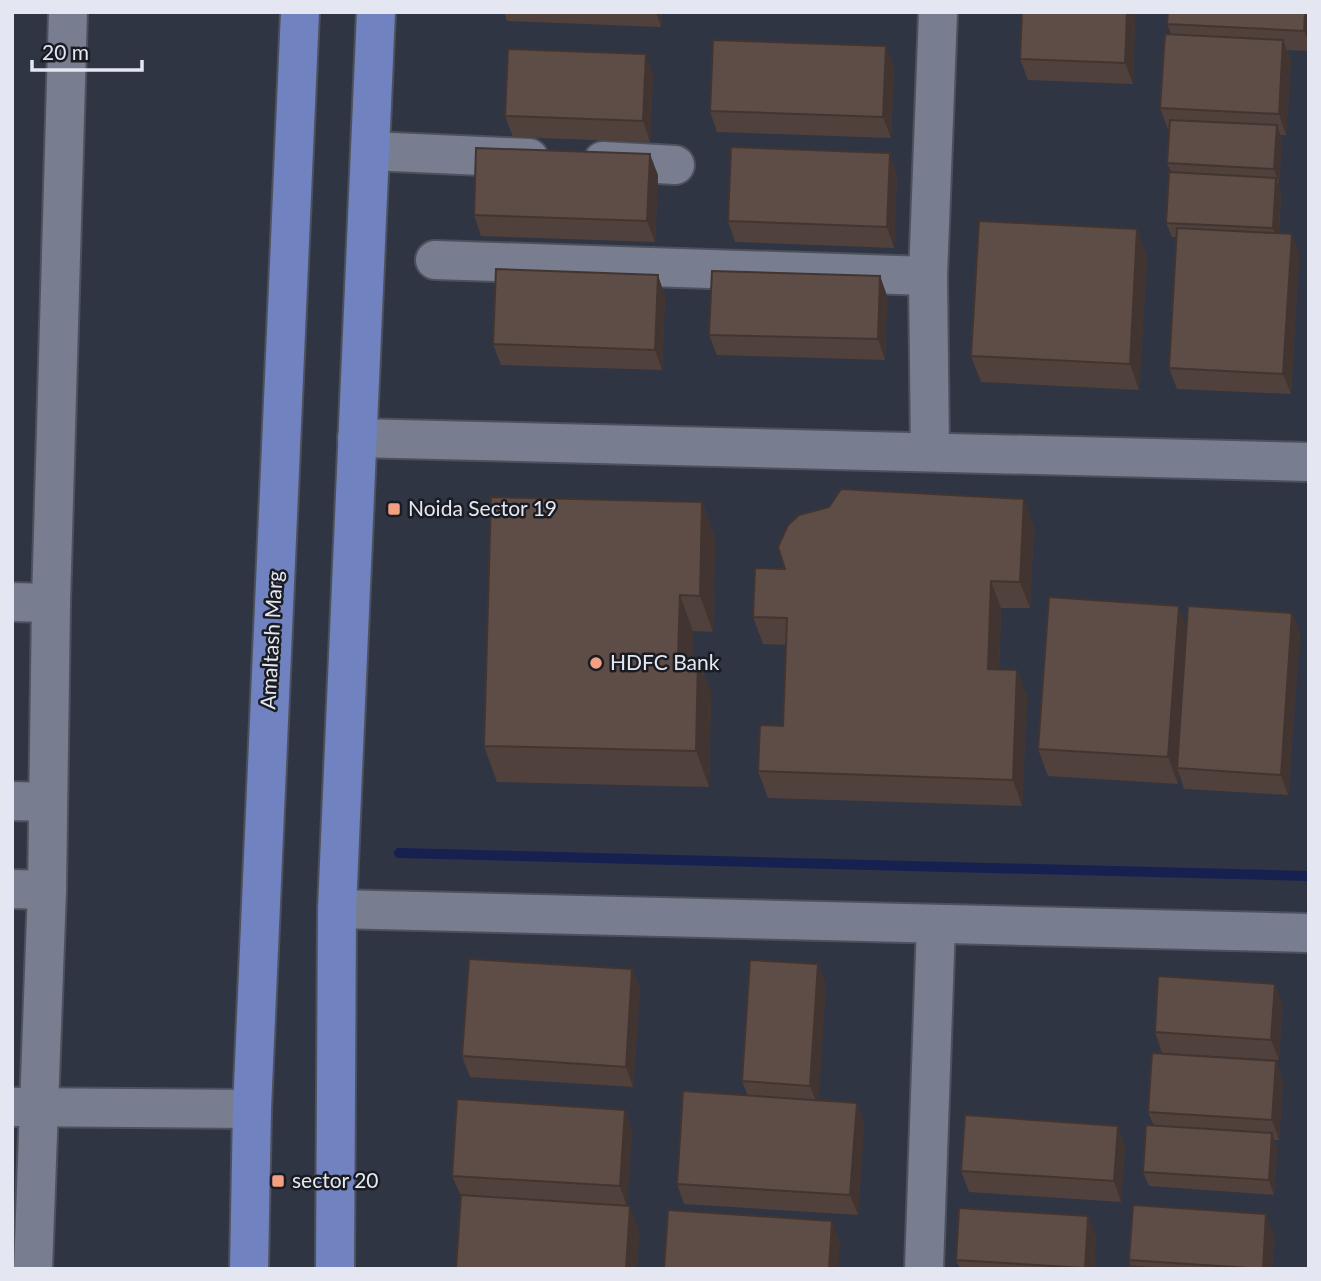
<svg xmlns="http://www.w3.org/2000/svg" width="1321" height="1281" font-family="Lato,sans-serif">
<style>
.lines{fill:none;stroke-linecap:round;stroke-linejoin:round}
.stream{stroke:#162150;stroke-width:10}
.minor-casing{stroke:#4d515d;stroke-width:42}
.major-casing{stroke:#4d515d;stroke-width:42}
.minor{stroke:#787e8f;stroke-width:38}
.major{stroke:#7083c0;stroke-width:38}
.wall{fill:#51413c}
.shaded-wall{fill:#423531}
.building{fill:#5e4c46;stroke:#423531;stroke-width:2}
.poi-dot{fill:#f39f84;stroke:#1a1c23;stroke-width:2.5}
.labels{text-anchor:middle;stroke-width:5;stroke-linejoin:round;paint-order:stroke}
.poi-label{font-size:21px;fill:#e4e7f1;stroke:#1a1c23;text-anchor:start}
.street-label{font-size:21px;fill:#e4e7f1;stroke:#1a1c23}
</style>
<rect width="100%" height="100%" fill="#303543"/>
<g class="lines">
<path class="stream" d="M 399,853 L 1309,876"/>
<defs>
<g id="minor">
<path d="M 370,151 L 529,158"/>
<path d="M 603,161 L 675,165"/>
<path d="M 435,260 L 928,276"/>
<path d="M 357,438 L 1309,462"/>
<path d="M 930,452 L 928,276 L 938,12"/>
<path d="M 12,602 L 51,603"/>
<path d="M 12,801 L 48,802"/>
<path d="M 12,889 L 47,890 L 33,1269"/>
<path d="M 47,890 L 51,603 L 68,12"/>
<path d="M 337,909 L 1309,933"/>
<path d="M 14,1107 L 252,1109"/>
<path d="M 924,1269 L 936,924"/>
</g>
<g id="major">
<path d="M 249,1269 L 252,1109 L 300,12"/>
<path d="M 335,1269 L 337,909 L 376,12"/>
</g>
</defs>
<use href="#minor" class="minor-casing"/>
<use href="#major" class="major-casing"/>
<use href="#minor" class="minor"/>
<use href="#major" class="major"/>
</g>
<g class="wall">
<path d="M 504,12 L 662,12 L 661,27 L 507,21 Z"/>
<path d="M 1309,12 L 1309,51 L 1287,50 L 1291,61 L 1286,135 L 1280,135 L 1282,140 L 1279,183 L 1278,183 L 1281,192 L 1279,233 L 1292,234 L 1299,255 L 1291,394 L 1177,389 L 1169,368 L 1176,237 L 1172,237 L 1166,223 L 1171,172 L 1167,163 L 1169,129 L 1168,129 L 1160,108 L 1171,34 L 1167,24 Z"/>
<path d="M 1135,16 L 1133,84 L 1028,80 L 1020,59 Z"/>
<path d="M 894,67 L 891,138 L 717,132 L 710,111 Z"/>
<path d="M 653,74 L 650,142 L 513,137 L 505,116 Z"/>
<path d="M 897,174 L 894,248 L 735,242 L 728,221 Z"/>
<path d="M 658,175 L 655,242 L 481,236 L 474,215 Z"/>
<path d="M 1147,256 L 1139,390 L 981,382 L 971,356 Z"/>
<path d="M 880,276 L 887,296 L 885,360 L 717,355 L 709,335 Z"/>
<path d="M 665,296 L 662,370 L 501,365 L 493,344 Z"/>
<path d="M 702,502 L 715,538 L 713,632 L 693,631 L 692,658 L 698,658 L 711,694 L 709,787 L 497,782 L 484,746 Z"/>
<path d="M 1034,526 L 1030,608 L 1001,608 L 999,669 L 1017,670 L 1027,696 L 1022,806 L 768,798 L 758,771 L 783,726 L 786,645 L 763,644 L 753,617 L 785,569 Z"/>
<path d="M 1292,613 L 1300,633 L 1288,795 L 1184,789 L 1179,773 L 1178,784 L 1048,776 L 1038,749 L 1187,628 Z"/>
<path d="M 818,964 L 826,985 L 818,1100 L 857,1103 L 864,1124 L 858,1215 L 684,1204 L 677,1184 L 748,1096 L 742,1081 Z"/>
<path d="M 632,969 L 640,990 L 633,1087 L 470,1077 L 462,1056 Z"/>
<path d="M 1275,984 L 1282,1005 L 1279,1060 L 1162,1053 L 1155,1032 Z"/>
<path d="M 1276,1061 L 1283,1082 L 1279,1140 L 1274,1140 L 1277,1148 L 1274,1195 L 1149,1186 L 1143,1172 L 1154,1126 L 1148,1112 Z"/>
<path d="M 625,1110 L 632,1131 L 627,1206 L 630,1206 L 639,1233 L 637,1269 L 456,1269 L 461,1196 L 452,1176 Z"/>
<path d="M 1125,1146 L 1121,1202 L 969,1192 L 961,1171 Z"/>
<path d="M 1274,1235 L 1272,1269 L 1128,1269 L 1131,1267 L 1129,1260 Z"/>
<path d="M 1096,1237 L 1094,1269 L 960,1269 L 956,1260 Z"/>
</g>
<g class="shaded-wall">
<path d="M 656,12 L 662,12 L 661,27 Z"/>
<path d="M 1127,12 L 1133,12 L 1135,16 L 1133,84 L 1125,63 Z"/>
<path d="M 1305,12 L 1309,12 L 1309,43 L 1304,31 Z"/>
<path d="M 1283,40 L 1291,61 L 1286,135 L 1279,114 Z"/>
<path d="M 886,46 L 894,67 L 891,138 L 883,117 Z"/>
<path d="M 646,54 L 653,74 L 650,142 L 643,121 Z"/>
<path d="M 1277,125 L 1282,140 L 1279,183 L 1274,169 Z"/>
<path d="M 890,153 L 897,174 L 894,248 L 887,227 Z"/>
<path d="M 650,154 L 658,175 L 655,242 L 647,221 Z"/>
<path d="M 1276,178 L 1281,192 L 1278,242 L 1273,228 Z"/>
<path d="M 1137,229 L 1147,256 L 1139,390 L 1130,364 Z"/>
<path d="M 1292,234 L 1299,255 L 1291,394 L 1283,374 Z"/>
<path d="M 658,275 L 665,296 L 662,370 L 655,350 Z"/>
<path d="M 880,276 L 887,296 L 885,360 L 878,339 Z"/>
<path d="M 1024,499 L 1034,526 L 1030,608 L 1020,582 Z"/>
<path d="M 702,502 L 715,538 L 713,632 L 700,596 Z"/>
<path d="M 991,581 L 1001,608 L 998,695 L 988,669 Z"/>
<path d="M 680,595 L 693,631 L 691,694 L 678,658 Z"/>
<path d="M 1179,606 L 1188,633 L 1177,768 L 1179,773 L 1178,784 L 1168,757 Z"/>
<path d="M 1292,613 L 1300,633 L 1288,795 L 1281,775 Z"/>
<path d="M 698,658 L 711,694 L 709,787 L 696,751 Z"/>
<path d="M 1017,670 L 1027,696 L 1022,806 L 1013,780 Z"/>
<path d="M 818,964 L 826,985 L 818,1106 L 810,1086 Z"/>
<path d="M 632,969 L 640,990 L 633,1087 L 626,1067 Z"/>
<path d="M 1275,984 L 1282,1005 L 1279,1060 L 1271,1040 Z"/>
<path d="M 1276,1061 L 1283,1082 L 1279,1140 L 1272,1120 Z"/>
<path d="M 857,1103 L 864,1124 L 858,1215 L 850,1195 Z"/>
<path d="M 625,1110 L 632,1131 L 627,1207 L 620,1186 Z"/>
<path d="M 1118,1126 L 1125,1146 L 1121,1202 L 1114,1181 Z"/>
<path d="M 1272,1133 L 1277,1148 L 1274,1195 L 1269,1180 Z"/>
<path d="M 630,1206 L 639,1233 L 637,1269 L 626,1269 Z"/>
<path d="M 1266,1214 L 1274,1235 L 1272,1269 L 1263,1269 Z"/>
<path d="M 1088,1216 L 1096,1237 L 1094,1269 L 1085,1269 Z"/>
<path d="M 832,1221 L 840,1242 L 838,1269 L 829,1269 Z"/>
</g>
<g class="building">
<path d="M 1022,12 L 1127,12 L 1125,63 L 1020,59 Z"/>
<path d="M 1168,12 L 1305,12 L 1304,31 L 1167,24 Z"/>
<path d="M 1165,34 L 1283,40 L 1279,114 L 1160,108 Z"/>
<path d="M 713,40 L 886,46 L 883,117 L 710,111 Z"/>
<path d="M 508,49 L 646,54 L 643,121 L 505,116 Z"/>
<path d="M 1170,120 L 1277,125 L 1274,169 L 1167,163 Z"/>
<path d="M 731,147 L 890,153 L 887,227 L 728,221 Z"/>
<path d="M 476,148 L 650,154 L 647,221 L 474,215 Z"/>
<path d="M 1169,172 L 1276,178 L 1273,228 L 1166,223 Z"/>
<path d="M 979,221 L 1137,229 L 1130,364 L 971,356 Z"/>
<path d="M 1177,228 L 1292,234 L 1283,374 L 1169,368 Z"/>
<path d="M 496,269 L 658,275 L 655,350 L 493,344 Z"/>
<path d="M 712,271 L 880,276 L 878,339 L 709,335 Z"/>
<path d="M 841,489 L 1024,499 L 1020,582 L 991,581 L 988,669 L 1017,670 L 1013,780 L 758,771 L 760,725 L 783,726 L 787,618 L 753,617 L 755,568 L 785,569 L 778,547 L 788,525 L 799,515 L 829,507 Z"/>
<path d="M 491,497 L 702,502 L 700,596 L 680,595 L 678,658 L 698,658 L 696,751 L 484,746 Z"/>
<path d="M 1049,597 L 1179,606 L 1168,757 L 1038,749 Z"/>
<path d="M 1188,606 L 1292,613 L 1281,775 L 1177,768 Z"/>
<path d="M 469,959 L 632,969 L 626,1067 L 462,1056 Z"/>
<path d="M 750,960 L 818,964 L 810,1086 L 742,1081 Z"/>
<path d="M 1158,976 L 1275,984 L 1271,1040 L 1155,1032 Z"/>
<path d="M 1152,1053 L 1276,1061 L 1272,1120 L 1148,1112 Z"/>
<path d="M 683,1091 L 857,1103 L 850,1195 L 677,1184 Z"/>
<path d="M 457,1099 L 625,1110 L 620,1186 L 452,1176 Z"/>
<path d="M 965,1115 L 1118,1126 L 1114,1181 L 961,1171 Z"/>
<path d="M 1146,1125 L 1272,1133 L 1269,1180 L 1143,1172 Z"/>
<path d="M 461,1195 L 630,1206 L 626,1269 L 456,1268 Z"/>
<path d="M 1133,1205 L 1266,1214 L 1263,1269 L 1129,1260 Z"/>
<path d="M 959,1208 L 1088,1216 L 1085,1268 L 956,1260 Z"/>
<path d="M 668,1210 L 832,1221 L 829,1269 L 664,1269 Z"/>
<path d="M 1128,1266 L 1164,1269 L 1128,1269 Z"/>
</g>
<g class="poi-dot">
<rect x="387" y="502" width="14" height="14" rx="3.5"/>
<circle cx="596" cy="663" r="7"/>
<rect x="271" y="1174" width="14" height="14" rx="3.5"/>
</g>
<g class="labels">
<g class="poi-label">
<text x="408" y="516">Noida Sector 19</text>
<text x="610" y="670">HDFC Bank</text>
<text x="292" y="1188">sector 20</text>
</g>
<g class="street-label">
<text transform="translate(272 640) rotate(-87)" y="7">Amaltash Marg</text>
</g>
</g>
<rect width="1321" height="1281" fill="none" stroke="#e4e7f1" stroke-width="28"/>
<path d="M32 60v10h110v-10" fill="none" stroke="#e4e7f1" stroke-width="3.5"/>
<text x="42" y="60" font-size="21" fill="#e4e7f1" stroke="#1a1c23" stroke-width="5" paint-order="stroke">20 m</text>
</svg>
